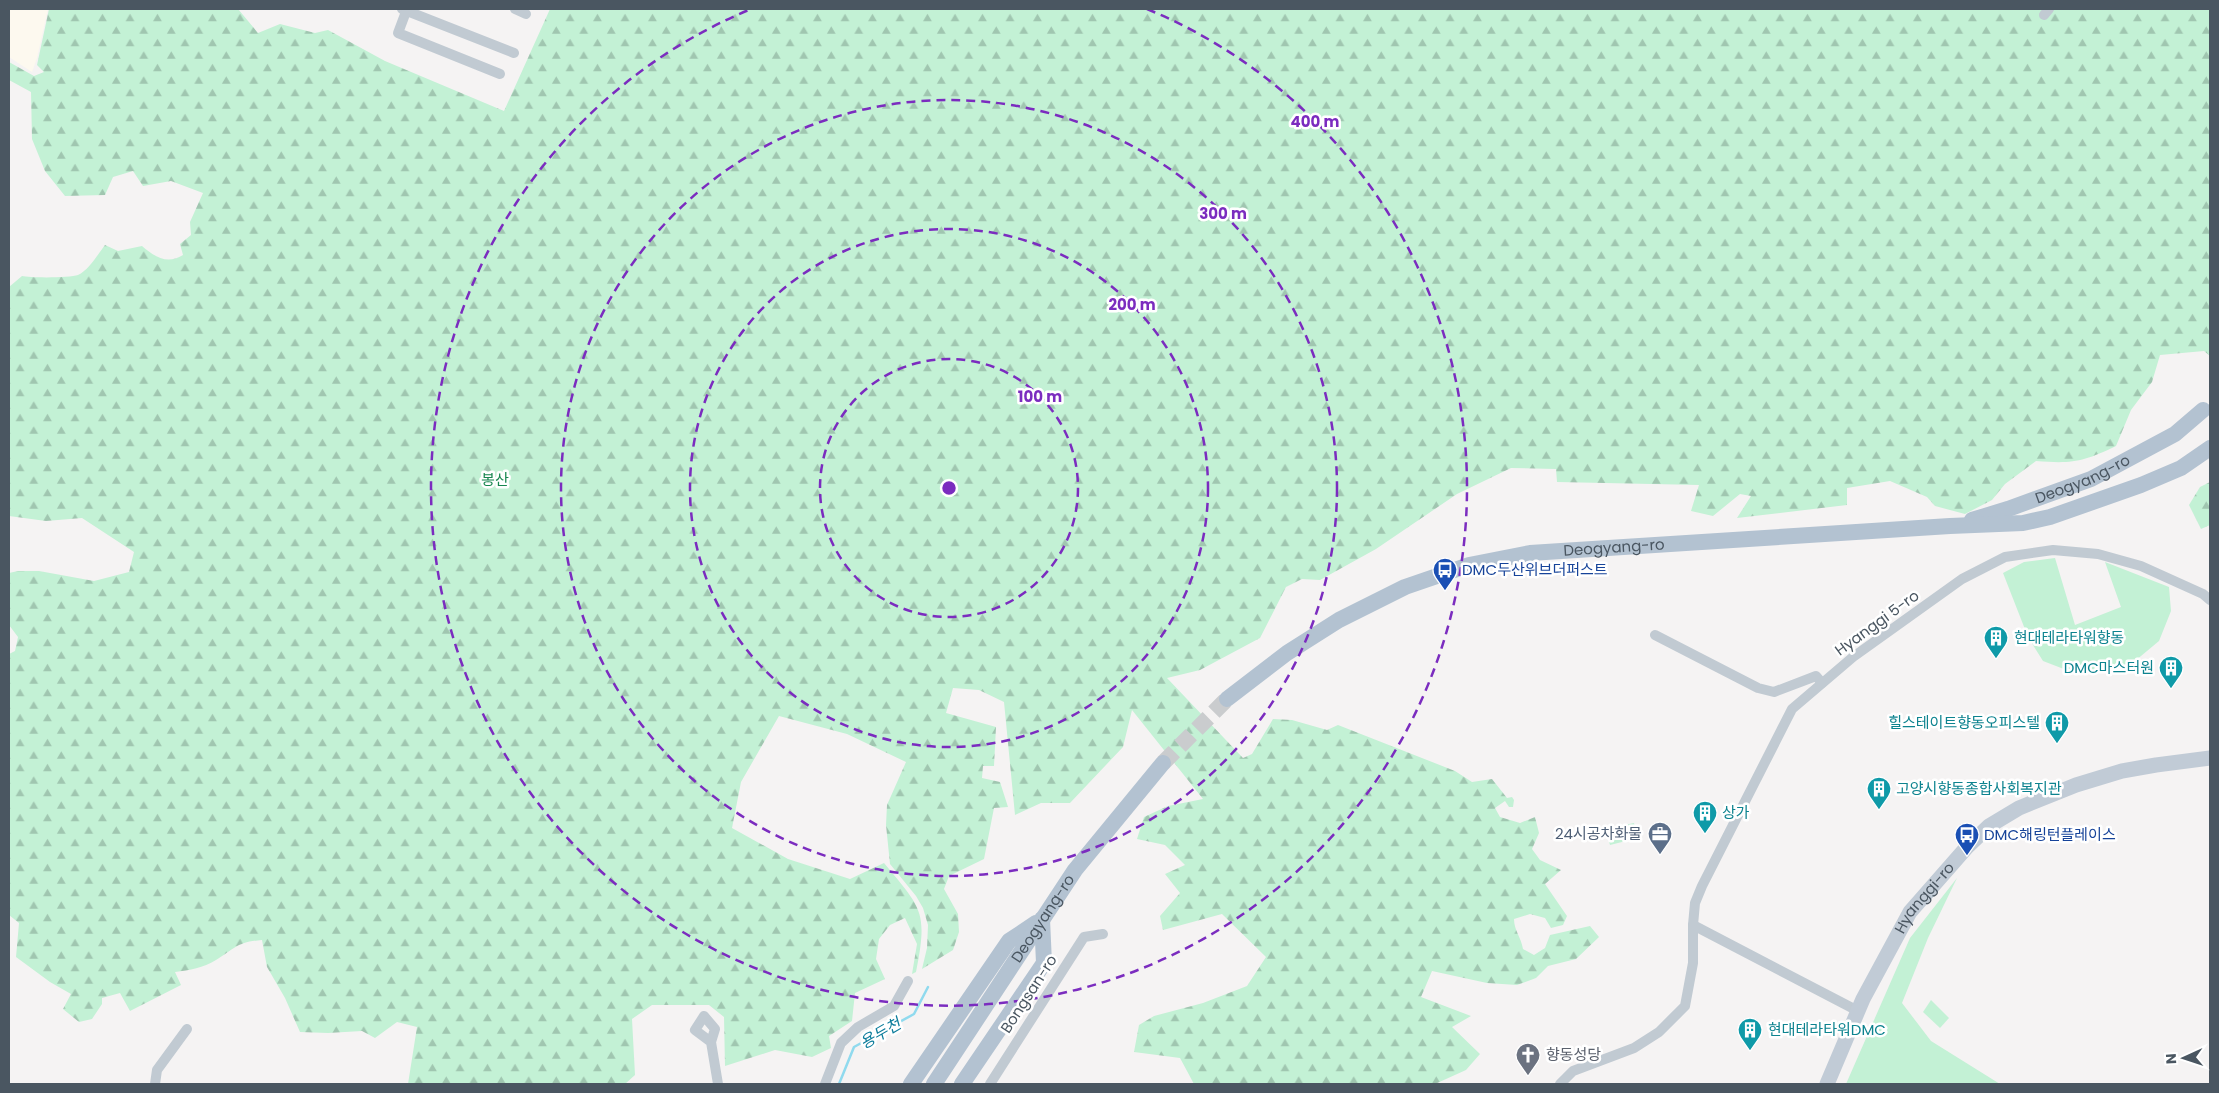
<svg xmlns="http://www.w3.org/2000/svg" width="2219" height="1093" font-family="Poppins,'Noto Sans KR',sans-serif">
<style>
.commercial{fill:#fdf9ef}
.green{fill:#c3f1d5}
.forest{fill:url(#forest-firs)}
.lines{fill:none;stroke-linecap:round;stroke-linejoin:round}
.stream{stroke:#90daee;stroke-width:2.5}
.primary-tunnel{stroke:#caccce;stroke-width:16;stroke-dasharray:16 8;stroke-linecap:butt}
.street{stroke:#c1cad2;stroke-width:10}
.secondary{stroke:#c1cbd6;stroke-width:15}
.primary{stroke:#b3c2d1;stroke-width:16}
.ring{fill:none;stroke:#7b2cbf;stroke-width:2.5;stroke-dasharray:9 6}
.labels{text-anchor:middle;stroke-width:5;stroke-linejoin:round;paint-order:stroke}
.street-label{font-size:15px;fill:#4a5661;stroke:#fff}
.park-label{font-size:15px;fill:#17864f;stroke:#fff}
.transit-label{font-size:15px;fill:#164399;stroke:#fff;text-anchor:start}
.culture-label{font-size:15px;fill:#0d838f;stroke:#fff;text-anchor:start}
.service-label{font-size:15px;fill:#4e5e75;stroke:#fff;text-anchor:end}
.worship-label{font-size:15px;fill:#5b616d;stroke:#fff;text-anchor:start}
.water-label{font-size:16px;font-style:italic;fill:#0c7c9b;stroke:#fff}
.centre{fill:#7b2cbf;stroke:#fff;stroke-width:2.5}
.ring-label{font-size:15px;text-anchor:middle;font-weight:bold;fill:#7b2cbf;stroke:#fff;stroke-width:5;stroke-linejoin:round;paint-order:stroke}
</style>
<defs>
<pattern id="forest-firs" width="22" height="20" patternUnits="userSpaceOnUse" patternTransform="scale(1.25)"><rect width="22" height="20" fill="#c3f1d5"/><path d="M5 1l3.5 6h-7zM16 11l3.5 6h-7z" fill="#a0c6b0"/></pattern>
</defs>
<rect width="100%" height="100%" fill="#f5f3f3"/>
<path class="commercial" d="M 9,9 L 48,9 L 37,58 L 32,72 L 9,57 Z"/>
<g class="green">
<path d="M 2055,558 L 2075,625 L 2121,607 L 2105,562 L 2169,587 L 2171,611 L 2159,641 L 2135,661 L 2106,671 L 2069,671 L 2043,661 L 2028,637 L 2003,573 L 2024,562 Z"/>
<path d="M 1634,823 L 1638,838 L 1610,845 L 1605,829 Z"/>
<path d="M 1957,878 L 1928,938 L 1902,1003 L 1931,1041 L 2000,1084 L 1846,1084 L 1910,938 Z"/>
<path d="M 1931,1000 L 1949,1018 L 1940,1028 L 1923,1012 Z"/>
</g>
<g class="forest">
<path d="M 49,9 L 238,9 L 258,33 L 280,24 L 315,33 L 328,30 L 385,61 L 504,111 L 550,9 L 2210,9 L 2210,356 L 2204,351 L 2160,355 L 2152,382 L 2131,410 L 2116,446 C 2083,462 2072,464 2036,461 L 2005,484 L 1992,500 L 1965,514 L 1935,506 L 1927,497 L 1890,481 L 1847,488 L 1847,505 L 1737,518 L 1751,496 L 1740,494 L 1713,516 L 1691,511 L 1699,485 L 1557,482 L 1556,469 L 1511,468 L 1457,494 L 1376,549 L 1320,580 L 1302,579 L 1286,587 L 1260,638 L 1200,670 L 1167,678 L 1243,758 L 1252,754 L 1273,719 L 1292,720 L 1327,730 L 1338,725 L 1455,771 L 1472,782 L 1492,779 L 1507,798 L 1512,797 L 1514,800 L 1513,807 L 1509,807 L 1505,801 L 1495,808 L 1500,817 L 1520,823 L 1535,817 L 1539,833 L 1532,849 L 1540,860 L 1561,870 L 1545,884 L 1567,916 L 1563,925 L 1551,928 L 1545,918 L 1530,914 L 1514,919 C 1514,930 1521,937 1523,949 L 1534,955 L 1545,948 L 1550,935 L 1590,926 L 1599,937 L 1576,959 L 1548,966 L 1536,978 L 1517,985 L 1487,983 L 1432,971 L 1421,997 L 1471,1016 L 1452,1027 L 1480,1054 L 1466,1070 L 1435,1084 L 1194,1084 L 1180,1058 L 1134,1052 L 1139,1025 L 1154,1016 L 1203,1003 L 1247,986 L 1266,957 L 1222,914 L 1163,930 L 1160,916 L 1180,893 L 1165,874 L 1185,865 L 1165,845 L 1137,839 L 1144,817 L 1168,806 L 1203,799 L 1132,710 L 1123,747 L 1070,803 L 1041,803 L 1015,815 L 1004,702 L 979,690 L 953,688 L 946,713 L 996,727 L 994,766 L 983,766 L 982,778 L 1000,782 L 1008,807 L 994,808 L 984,859 L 949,876 L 944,889 L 958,914 L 959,932 L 953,950 L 922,969 L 927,948 L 928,925 L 923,908 L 916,896 L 890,864 L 886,825 L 887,805 L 906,762 L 847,734 L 779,716 L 741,782 L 732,828 L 788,859 L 850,879 L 884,863 C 922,909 928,911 916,972 L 912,974 L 917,944 L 905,918 L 890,925 L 879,939 L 876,959 L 885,979 L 855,993 L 852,1021 L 829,1036 L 831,1048 L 812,1057 L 775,1050 L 725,1066 L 724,1017 L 709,1005 L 652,1005 L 632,1019 L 635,1075 L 625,1084 L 408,1084 L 417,1027 L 397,1022 L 375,1038 L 362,1031 L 328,1033 L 300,1032 L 285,998 L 267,967 L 262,940 C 237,942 236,948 216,960 C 203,968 190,970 175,972 L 181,985 L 130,1011 L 120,993 L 102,998 L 102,1004 L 92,1019 L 79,1022 L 63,1009 L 71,994 L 50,982 L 16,957 L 19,923 L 9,915 L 9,654 L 15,651 L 18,637 L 9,625 L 9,573 L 18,571 L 39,571 L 94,581 L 129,572 L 134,552 L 82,518 L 46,521 L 9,516 L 9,287 L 22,276 C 30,278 70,278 78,275 C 89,270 98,254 105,245 L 118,251 L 142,246 C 155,257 167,265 183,255 L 180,244 L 191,235 L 190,222 L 203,193 L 171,181 L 143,186 L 133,171 L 113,177 L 105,195 L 65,196 L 45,171 L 32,139 L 31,92 L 9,80 L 9,62 L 34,76 L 44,72 L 37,65 Z"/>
<path d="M 2210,482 L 2210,525 L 2201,529 L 2189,505 L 2200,487 Z"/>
</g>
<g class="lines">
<path class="stream" d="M 839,1084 L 854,1047 L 914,1014 L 928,987"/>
<path class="primary-tunnel" d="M 1163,763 L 1227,699"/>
<g class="street">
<path d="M 402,9 L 514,53"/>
<path d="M 407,9 L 398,33 L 500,74"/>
<path d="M 515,9 L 526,14"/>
<path d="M 2044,15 L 2049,9"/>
<path d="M 1655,635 L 1758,688 L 1774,692 L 1816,676 L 1822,683"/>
<path d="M 1693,925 L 1858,1011"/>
<path d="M 711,1042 L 695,1030 L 704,1016 L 715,1029 L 711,1042 L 718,1084"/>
<path d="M 155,1084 L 157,1070 L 187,1029"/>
<path d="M 825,1084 L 841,1043 L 858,1027 L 894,1006 L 908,981"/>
<path d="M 990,1084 L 1084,937 L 1103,934"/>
<path d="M 1560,1084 L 1573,1071 L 1634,1048 L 1659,1032 L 1685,1006 L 1693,963 L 1693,925 L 1695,903 L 1702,886 L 1792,709 L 1853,657 L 1962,579 L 2005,557 L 2053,550 L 2098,554 L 2141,566 L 2203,594 L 2210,600"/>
</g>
<path class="secondary" id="s1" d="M 1827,1084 L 1863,999 L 1910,912 L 1967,847 L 1989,826 L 2019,808 L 2076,785 L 2122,771 L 2156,765 L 2210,758"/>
<g class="primary">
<path id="s2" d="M 1972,520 L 2008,509 L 2091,479 L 2175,434 L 2203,410"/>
<path id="s3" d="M 1227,699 L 1287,653 L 1339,620 L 1405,587 L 1469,565 L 1530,553 L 1950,526 L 2023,523 L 2050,517 L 2141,485 L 2181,468 L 2210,448"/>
<path d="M 911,1084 L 1009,941 L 1036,923"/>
<path id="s4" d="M 934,1084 L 1075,870 L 1163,763"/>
<path d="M 962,1084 L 1044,963 L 1042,919"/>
</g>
</g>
<g class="ring">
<circle cx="949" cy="488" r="129"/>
<circle cx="949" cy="488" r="259"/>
<circle cx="949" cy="488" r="388"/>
<path d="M1147 9A518 518 0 1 1 751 9"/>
</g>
<defs>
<symbol id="bus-pin" viewBox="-11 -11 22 30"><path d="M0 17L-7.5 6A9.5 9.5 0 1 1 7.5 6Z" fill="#1a4fb4" stroke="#fff"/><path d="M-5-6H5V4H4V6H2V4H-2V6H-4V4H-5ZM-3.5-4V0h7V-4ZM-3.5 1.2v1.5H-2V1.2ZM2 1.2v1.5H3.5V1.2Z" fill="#fff"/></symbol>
<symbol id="building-pin" viewBox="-11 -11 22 30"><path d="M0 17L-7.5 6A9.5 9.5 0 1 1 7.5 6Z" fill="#0f9aa8" stroke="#fff"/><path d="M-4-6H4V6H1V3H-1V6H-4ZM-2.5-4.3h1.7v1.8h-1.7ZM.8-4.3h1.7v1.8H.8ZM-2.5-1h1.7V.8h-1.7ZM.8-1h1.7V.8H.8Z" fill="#fff"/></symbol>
<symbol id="office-pin" viewBox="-11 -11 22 30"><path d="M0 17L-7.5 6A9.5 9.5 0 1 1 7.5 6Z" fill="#5c6f8a" stroke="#fff"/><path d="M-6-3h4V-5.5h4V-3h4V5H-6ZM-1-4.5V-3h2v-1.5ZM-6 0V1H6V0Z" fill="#fff"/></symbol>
<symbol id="church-pin" viewBox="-11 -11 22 30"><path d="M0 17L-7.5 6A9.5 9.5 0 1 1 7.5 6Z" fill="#6b7280" stroke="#fff"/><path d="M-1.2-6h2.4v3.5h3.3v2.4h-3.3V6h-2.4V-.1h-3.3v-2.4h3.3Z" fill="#fff"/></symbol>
</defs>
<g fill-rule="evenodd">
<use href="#bus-pin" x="1431" y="556" width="28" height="38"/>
<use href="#building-pin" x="1982" y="624" width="28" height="38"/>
<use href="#building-pin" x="2157" y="654" width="28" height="38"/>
<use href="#building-pin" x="2043" y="709" width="28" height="38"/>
<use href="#building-pin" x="1865" y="775" width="28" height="38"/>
<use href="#building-pin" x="1691" y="799" width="28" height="38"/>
<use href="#office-pin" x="1646" y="820" width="28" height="38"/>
<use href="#bus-pin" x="1953" y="821" width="28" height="38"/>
<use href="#building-pin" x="1736" y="1016" width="28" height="38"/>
<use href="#church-pin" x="1514" y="1041" width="28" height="38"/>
</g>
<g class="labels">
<g class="street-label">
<text dy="5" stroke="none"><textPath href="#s2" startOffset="118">Deogyang-ro</textPath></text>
<text dy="5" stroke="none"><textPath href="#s3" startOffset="425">Deogyang-ro</textPath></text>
<text transform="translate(1877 623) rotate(-36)" y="5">Hyanggi 5-ro</text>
<text dy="5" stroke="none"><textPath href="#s1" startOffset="211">Hyanggi-ro</textPath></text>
<text dy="5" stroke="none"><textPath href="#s4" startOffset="198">Deogyang-ro</textPath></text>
<text transform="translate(1029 994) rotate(-57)" y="5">Bongsan-ro</text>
</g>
<g class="park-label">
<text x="495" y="485">봉산</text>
</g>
<g class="transit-label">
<text x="1462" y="575">DMC두산위브더퍼스트</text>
<text x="1984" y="840">DMC해링턴플레이스</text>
</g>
<g class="culture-label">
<text x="2014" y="643">현대테라타워향동</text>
<text x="2154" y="673" text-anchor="end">DMC마스터원</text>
<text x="2040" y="728" text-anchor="end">힐스테이트향동오피스텔</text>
<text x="1896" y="794">고양시향동종합사회복지관</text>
<text x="1722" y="818">상가</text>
<text x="1768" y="1035">현대테라타워DMC</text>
</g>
<g class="service-label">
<text x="1642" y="839">24시공차화물</text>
</g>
<g class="worship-label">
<text x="1546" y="1060">향동성당</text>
</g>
<g class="water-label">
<text transform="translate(880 1033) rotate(-30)" y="6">용두천</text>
</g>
</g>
<circle cx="949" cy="488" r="8" class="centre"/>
<g class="ring-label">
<text x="1315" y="127">400 m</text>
<text x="1223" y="219">300 m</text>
<text x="1132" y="310">200 m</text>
<text x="1040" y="402">100 m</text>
</g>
<rect width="2219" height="1093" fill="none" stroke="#4a5661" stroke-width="20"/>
<g transform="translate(2184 1058) rotate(267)" stroke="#ffffff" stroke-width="4" paint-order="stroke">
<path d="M0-4L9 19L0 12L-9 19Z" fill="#4a5661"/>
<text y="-8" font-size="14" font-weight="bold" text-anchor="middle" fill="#4a5661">N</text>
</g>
</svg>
